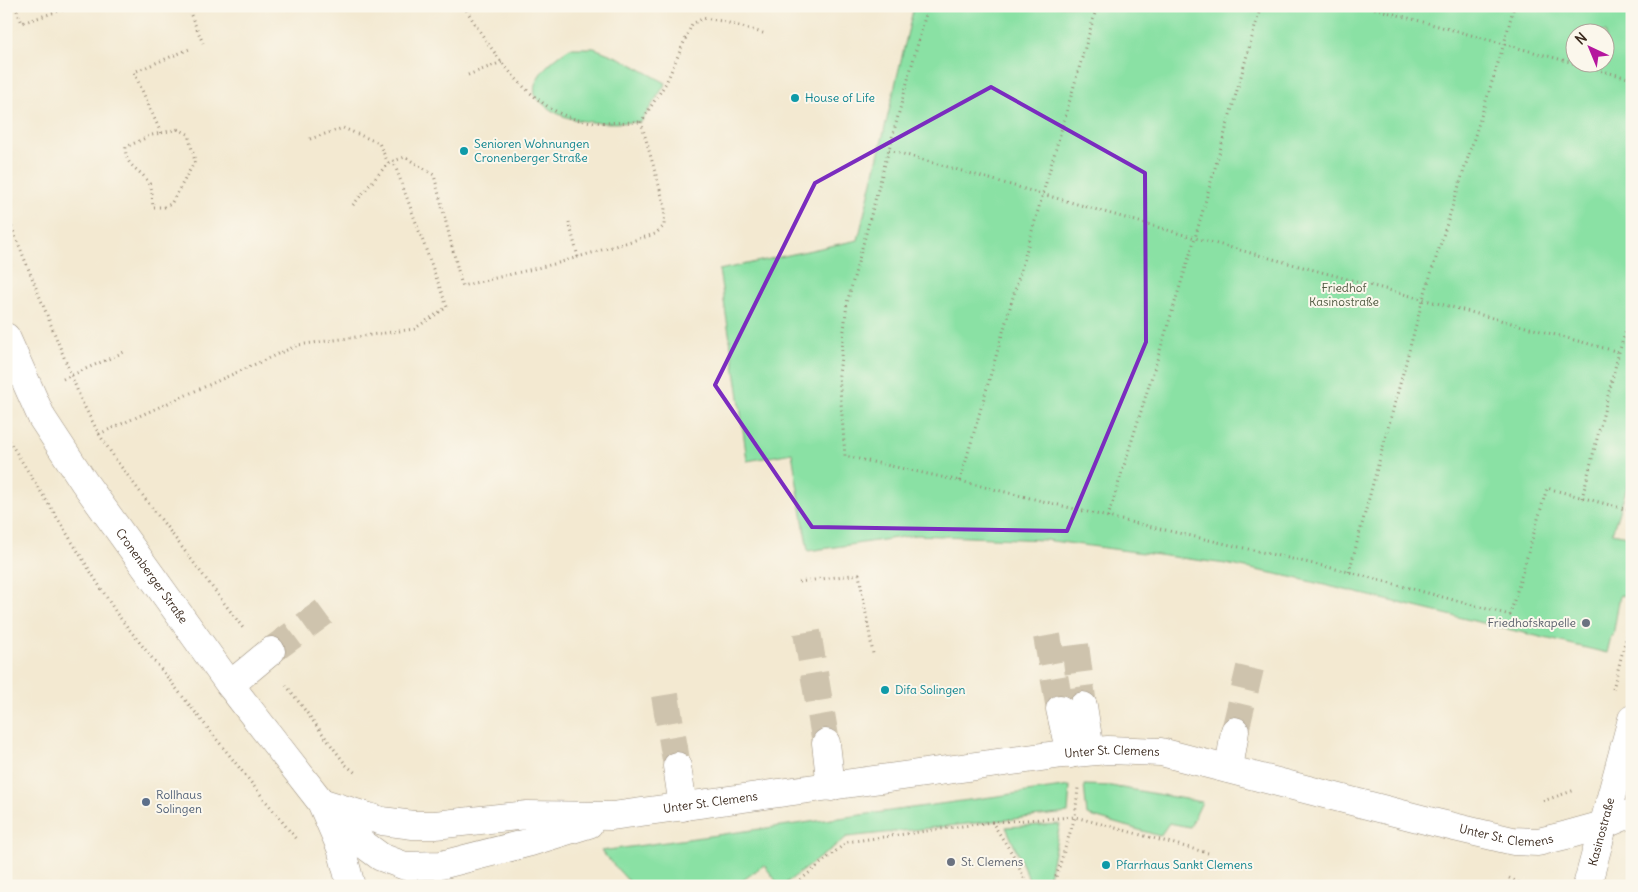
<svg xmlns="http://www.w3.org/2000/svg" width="1638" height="892" font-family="Delius,sans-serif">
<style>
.green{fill:#8ae1a4;stroke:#628661;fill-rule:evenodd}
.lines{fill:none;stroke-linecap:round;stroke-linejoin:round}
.minor-tunnel{stroke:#cec3ad;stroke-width:28;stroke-dasharray:28 14;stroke-linecap:butt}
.minor-casing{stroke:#978a78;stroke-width:29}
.major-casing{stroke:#978a78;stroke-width:29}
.path{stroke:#978a78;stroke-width:3;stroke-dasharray:1 4;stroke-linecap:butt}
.minor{stroke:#fff;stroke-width:28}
.major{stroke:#fff;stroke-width:28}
.marked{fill:none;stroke:#7b2cbf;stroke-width:4;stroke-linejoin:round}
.culture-dot{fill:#0f9aa8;stroke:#fbf7ec;stroke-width:2}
.worship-dot{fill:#6b7280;stroke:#fbf7ec;stroke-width:2}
.service-dot{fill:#5c6f8a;stroke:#fbf7ec;stroke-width:2}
.labels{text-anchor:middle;stroke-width:4;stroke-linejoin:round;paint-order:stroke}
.culture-label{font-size:12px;fill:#0d838f;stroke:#fbf7ec;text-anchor:start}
.park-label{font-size:12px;fill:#4f5840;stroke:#fbf7ec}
.street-label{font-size:12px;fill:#3b2a1e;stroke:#fbf7ec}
.worship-label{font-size:12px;fill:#5b616d;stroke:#fbf7ec;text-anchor:end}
.service-label{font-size:12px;fill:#4e5e75;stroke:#fbf7ec;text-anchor:start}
</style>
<rect width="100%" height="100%" fill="#fbf7ec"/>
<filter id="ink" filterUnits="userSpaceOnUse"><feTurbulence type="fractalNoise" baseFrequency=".02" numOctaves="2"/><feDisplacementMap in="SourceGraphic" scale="10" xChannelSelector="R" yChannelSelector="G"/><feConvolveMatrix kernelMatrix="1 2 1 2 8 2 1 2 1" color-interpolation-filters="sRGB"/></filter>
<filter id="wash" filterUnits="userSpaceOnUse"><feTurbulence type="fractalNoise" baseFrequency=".0096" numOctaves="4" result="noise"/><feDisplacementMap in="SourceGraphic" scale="20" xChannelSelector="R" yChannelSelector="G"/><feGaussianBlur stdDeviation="1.12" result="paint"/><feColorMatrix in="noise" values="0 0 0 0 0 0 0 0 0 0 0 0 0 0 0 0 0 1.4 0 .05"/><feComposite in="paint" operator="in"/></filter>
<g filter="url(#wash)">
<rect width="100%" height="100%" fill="#f3e9d1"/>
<g class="green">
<path d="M 914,6 L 1632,6 L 1632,472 L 1612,533 L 1632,537 L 1632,573 L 1626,596 L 1620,595 L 1613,636 L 1611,636 L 1607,653 L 1291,577 L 1226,564 L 1045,540 L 916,535 L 808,551 L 792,453 L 747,461 L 738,390 L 719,270 L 858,240 ZM 1576,32 L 1606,32 L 1606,62 L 1576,62 Z"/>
<path d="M 570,48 L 594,48 L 622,59 L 666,83 L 641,122 C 612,123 577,126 551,110 C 545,106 540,101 535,97 C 535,94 534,89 535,85 C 539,70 557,56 570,48 Z"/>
<path d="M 1084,785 L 1111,786 L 1202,802 L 1190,827 L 1169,823 L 1160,836 L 1087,815 Z"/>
<path d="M 1070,786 L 1068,813 L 847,837 L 782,886 L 780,886 L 764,865 L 735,886 L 633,886 L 601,851 Z"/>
<path d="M 1060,824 L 1047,886 L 1032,886 L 1006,827 Z"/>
</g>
</g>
<g filter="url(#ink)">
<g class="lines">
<g class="minor-tunnel">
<path d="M 807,632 L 826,743"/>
<path d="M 1047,636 L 1060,709"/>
<path d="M 1075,645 L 1083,706"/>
<path d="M 271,651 L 324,612"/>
<path d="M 665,695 L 677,766"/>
<path d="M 1235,731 L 1250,668"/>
</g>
<defs>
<g id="minor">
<path d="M 230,685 L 271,651"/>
<path d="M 1083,706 L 1090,751"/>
<path d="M 1060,709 L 1070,754"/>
<path d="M 826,743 L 831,787"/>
<path d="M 677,766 L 683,807"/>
<path d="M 1229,769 L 1235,731"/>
<path id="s1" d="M 321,802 L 382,821 L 413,825 L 435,825 L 527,815 L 612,816 L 1063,754 L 1108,750 L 1161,752 L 1433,822 L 1513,841 L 1538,842 L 1567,835 L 1603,825 L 1632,813"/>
<path d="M 323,804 L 362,843 L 381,857 L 405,866 L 441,865 L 531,842 L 589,824"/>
<path id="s2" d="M 1587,886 L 1632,719"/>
</g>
<g id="major">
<path id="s3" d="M 6,337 L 42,418 L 84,482 L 230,685 L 321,802 L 341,848 L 351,886"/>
</g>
</defs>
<use href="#minor" class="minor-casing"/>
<use href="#major" class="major-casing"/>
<g class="path">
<path d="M 15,6 L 22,23 L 74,6"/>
<path d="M 187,6 L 203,43"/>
<path d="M 464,6 C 488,46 526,104 572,118 C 594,125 618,122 641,122"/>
<path d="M 928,6 L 847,303 L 839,375 L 845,456 L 960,481 L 1108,517 L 1349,572 L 1510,615 L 1547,488 L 1632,511"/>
<path d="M 1365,6 L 1632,79"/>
<path d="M 468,75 L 502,62"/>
<path d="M 178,129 L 188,134 L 195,161 L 171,204 L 164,207 L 153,207 C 152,199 153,189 149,183 C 141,169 123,166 126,147 L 152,135 Z"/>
<path d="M 161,133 L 134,72 L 192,48"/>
<path d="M 310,139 L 343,128 L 379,143 L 388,163"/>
<path d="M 889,150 L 1195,238 L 1619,352"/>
<path d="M 353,205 L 388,163 L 405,157 L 434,175 L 462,286 L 558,263 L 655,234 L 664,226 L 665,207 L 641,122 L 666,83 L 692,24 L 704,18 L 722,21 L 766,34"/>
<path d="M 6,213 L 82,402 L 99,434 L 116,460 L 243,628"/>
<path d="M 569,222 L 578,257"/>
<path d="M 63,379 L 124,352"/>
<path d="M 99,434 L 298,345 L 414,329 L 447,307 L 393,160"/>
<path d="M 6,436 L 117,614 L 296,839"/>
<path d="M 960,481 L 1097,6"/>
<path d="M 1582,498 L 1619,352 L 1632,312"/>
<path d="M 1108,517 L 1195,238 L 1261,6"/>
<path d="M 1349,572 L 1423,299 L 1504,44 L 1514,6"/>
<path d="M 799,582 L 859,574 L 873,654"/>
<path d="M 286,685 L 346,765 L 357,774"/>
<path d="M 1613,689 L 1632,615"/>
<path d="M 1543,801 L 1575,790"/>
<path d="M 992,822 L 1075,817 L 1208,853"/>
<path d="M 1509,878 L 1526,886"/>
<path d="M 793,886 L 847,842 L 992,822 L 1013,855 L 1028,886"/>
<path d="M 1053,886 L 1075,817 L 1078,788"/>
</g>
<use href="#minor" class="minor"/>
<use href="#major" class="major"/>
</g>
</g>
<path class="marked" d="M 991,87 L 1145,173 L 1146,342 L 1067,531 L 812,527 L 715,385 L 815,183 Z"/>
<g class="culture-dot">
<circle cx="795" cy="98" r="5"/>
<circle cx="464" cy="151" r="5"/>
<circle cx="885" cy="690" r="5"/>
<circle cx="1106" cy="865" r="5"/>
</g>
<g class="worship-dot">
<circle cx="1586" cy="623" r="5"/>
<circle cx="951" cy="862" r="5"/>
</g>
<circle class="service-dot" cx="146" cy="802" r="5"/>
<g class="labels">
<g class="culture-label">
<text x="805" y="102">House of Life</text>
<text x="474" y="148">Senioren Wohnungen<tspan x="474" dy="14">Cronenberger Straße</tspan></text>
<text x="895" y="694">Difa Solingen</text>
<text x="1116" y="869">Pfarrhaus Sankt Clemens</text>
</g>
<g class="park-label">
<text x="1344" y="292">Friedhof<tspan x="1344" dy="14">Kasinostraße</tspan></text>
</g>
<g class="street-label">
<text dy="4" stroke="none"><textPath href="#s3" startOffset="281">Cronenberger Straße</textPath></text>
<text dy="4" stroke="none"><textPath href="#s1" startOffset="799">Unter St. Clemens</textPath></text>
<text dy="4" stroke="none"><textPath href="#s1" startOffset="394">Unter St. Clemens</textPath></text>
<text dy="4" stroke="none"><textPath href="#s2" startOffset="56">Kasinostraße</textPath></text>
<text dy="4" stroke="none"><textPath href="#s1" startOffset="1204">Unter St. Clemens</textPath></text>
</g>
<g class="worship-label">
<text x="1576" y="627">Friedhofskapelle</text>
<text x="961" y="866" text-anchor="start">St. Clemens</text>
</g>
<g class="service-label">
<text x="156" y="799">Rollhaus<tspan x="156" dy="14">Solingen</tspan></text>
</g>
</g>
<rect width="1638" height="892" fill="none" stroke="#fbf7ec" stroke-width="25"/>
<g transform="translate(1590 48) rotate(316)"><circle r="24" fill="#fbf7ec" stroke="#aea59a"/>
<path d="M0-4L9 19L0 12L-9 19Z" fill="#b5179e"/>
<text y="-8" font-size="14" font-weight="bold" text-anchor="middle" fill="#3b2a1e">N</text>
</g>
</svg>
